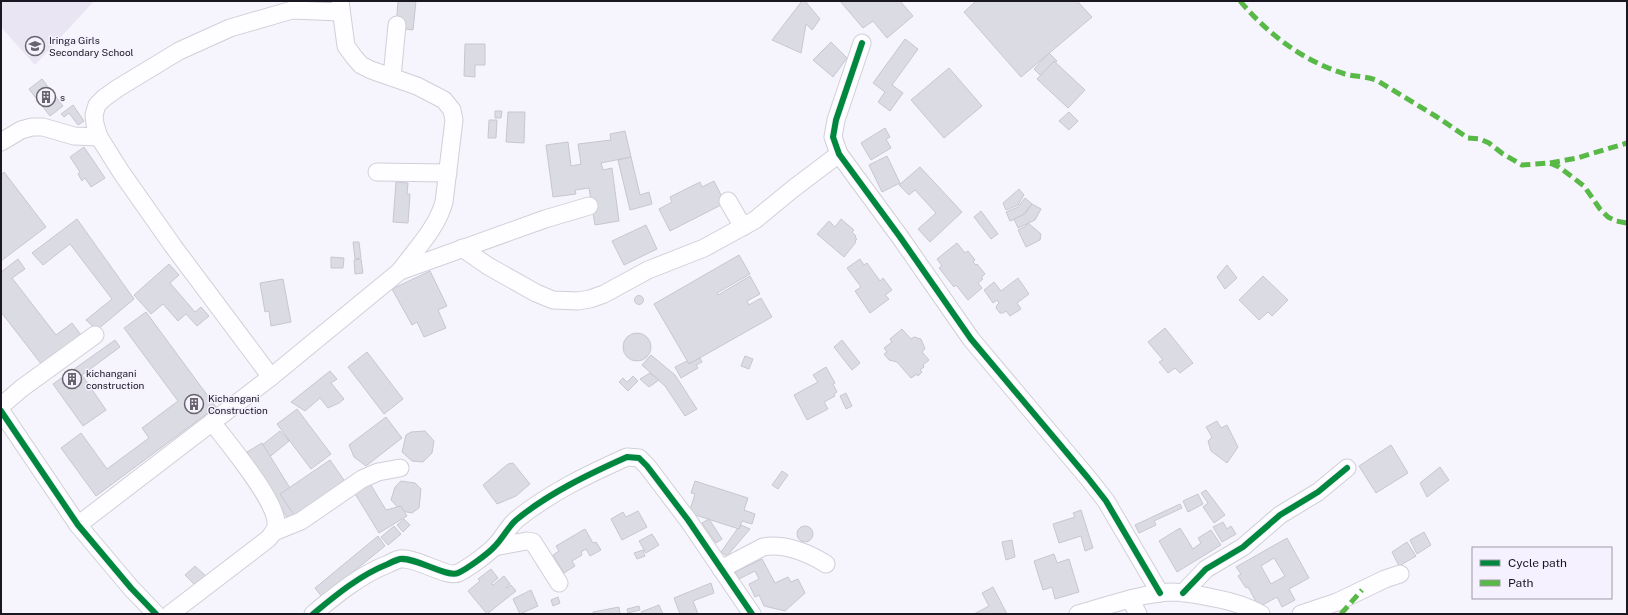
<svg xmlns="http://www.w3.org/2000/svg" width="1628" height="615" font-family="'Public Sans',sans-serif">
<style>
.built{fill:#e9e5f2}
.building{fill:#dbdbe4;stroke:#c8c7d1;fill-rule:evenodd}
.lines{fill:none;stroke-linecap:round;stroke-linejoin:round}
.minor-casing{stroke:#d1cfd8;stroke-width:19}
.minor{stroke:#fefdff;stroke-width:17}
.quiet{stroke:#58b947;stroke-width:5;stroke-dasharray:10 5;stroke-linecap:butt}
.cycleway-casing{stroke:#f5f1ff;stroke-width:8}
.cycleway{stroke:#00873e;stroke-width:6}
.labels{text-anchor:middle;stroke-width:3;stroke-linejoin:round;paint-order:stroke}
.poi-label{font-size:10px;fill:#1a1622;stroke:#f5f1ff;text-anchor:start}
</style>
<rect width="100%" height="100%" fill="#f6f4fc"/>
<path class="built" d="M 1,1 L 94,1 L 35,65 L 1,27 Z"/>
<g class="building">
<path d="M 398,1 L 416,1 L 413,30 L 396,28 Z"/>
<path d="M 802,1 L 805,1 L 820,19 L 812,30 L 806,24 L 801,53 L 772,40 Z"/>
<path d="M 840,1 L 900,1 L 913,16 L 887,38 L 873,21 L 863,28 Z"/>
<path d="M 976,1 L 1077,1 L 1092,17 L 1021,77 L 964,12 Z"/>
<path d="M 905,39 L 918,49 L 892,85 L 903,93 L 890,111 L 878,102 L 885,92 L 873,83 Z"/>
<path d="M 831,42 L 847,58 L 833,77 L 813,60 Z"/>
<path d="M 465,44 L 485,44 L 485,65 L 475,65 L 475,77 L 464,76 Z"/>
<path d="M 1049,53 L 1057,61 L 1041,76 L 1034,69 Z"/>
<path d="M 1054,61 L 1085,90 L 1068,108 L 1037,79 Z"/>
<path d="M 949,68 L 982,106 L 944,138 L 911,100 Z"/>
<path d="M 42,79 L 63,106 L 50,116 L 29,89 Z"/>
<path d="M 73,105 L 84,121 L 78,125 L 69,113 L 64,117 L 61,114 Z"/>
<path d="M 495,111 L 502,111 L 501,118 L 495,118 Z"/>
<path d="M 508,112 L 525,112 L 524,143 L 506,142 Z"/>
<path d="M 1069,112 L 1078,121 L 1069,130 L 1059,121 Z"/>
<path d="M 489,120 L 497,120 L 496,138 L 488,138 Z"/>
<path d="M 885,128 L 890,137 L 886,139 L 891,148 L 871,160 L 861,143 Z"/>
<path d="M 625,131 L 631,157 L 601,163 L 603,170 L 612,168 L 619,221 L 595,225 L 589,188 L 575,190 L 576,194 L 553,197 L 546,145 L 568,142 L 571,166 L 581,164 L 578,144 L 611,140 L 610,134 Z"/>
<path d="M 84,147 L 105,178 L 91,187 L 85,178 L 82,181 L 78,174 L 80,172 L 70,157 Z"/>
<path d="M 887,156 L 900,183 L 882,192 L 869,165 Z"/>
<path d="M 631,157 L 640,195 L 649,192 L 652,204 L 630,210 L 618,160 Z"/>
<path d="M 920,167 L 962,212 L 930,242 L 918,229 L 936,213 L 915,190 L 909,195 L 899,185 Z"/>
<path d="M 4,172 L 46,227 L 1,261 L 1,175 Z"/>
<path d="M 714,181 L 725,203 L 670,231 L 659,209 L 672,202 L 670,197 L 700,182 L 702,187 Z"/>
<path d="M 396,182 L 408,183 L 407,194 L 410,194 L 408,223 L 393,222 Z"/>
<path d="M 1019,189 L 1024,195 L 1018,205 L 1006,210 L 1003,203 Z"/>
<path d="M 1025,198 L 1032,204 L 1022,216 L 1010,221 L 1006,212 L 1018,207 Z"/>
<path d="M 1032,204 L 1041,209 L 1035,220 L 1018,228 L 1014,219 L 1025,214 Z"/>
<path d="M 981,211 L 998,234 L 991,239 L 974,217 Z"/>
<path d="M 77,219 L 134,299 L 97,330 L 86,320 L 112,299 L 70,244 L 43,265 L 32,253 Z"/>
<path d="M 841,219 L 854,230 L 852,232 L 856,236 L 855,238 L 857,239 L 855,241 L 856,242 L 844,257 L 817,234 L 829,221 L 835,227 Z"/>
<path d="M 1028,223 L 1041,234 L 1040,240 L 1026,247 L 1018,230 L 1026,226 Z"/>
<path d="M 646,225 L 657,249 L 624,265 L 612,241 Z"/>
<path d="M 353,242 L 359,242 L 361,258 L 355,259 Z"/>
<path d="M 957,243 L 965,253 L 968,251 L 975,260 L 973,262 L 976,265 L 977,264 L 985,274 L 981,278 L 983,279 L 978,283 L 982,288 L 968,300 L 956,285 L 954,287 L 939,268 L 942,266 L 937,259 Z"/>
<path d="M 739,255 L 750,274 L 717,293 L 718,295 L 750,276 L 760,294 L 747,301 L 749,305 L 761,298 L 772,317 L 689,364 L 654,304 Z"/>
<path d="M 331,257 L 344,258 L 343,268 L 331,268 Z"/>
<path d="M 18,259 L 25,269 L 12,278 L 56,335 L 72,323 L 81,335 L 42,365 L 1,312 L 1,272 Z"/>
<path d="M 361,259 L 363,273 L 355,274 L 354,260 Z"/>
<path d="M 860,259 L 864,265 L 867,263 L 880,281 L 883,278 L 892,290 L 885,295 L 889,299 L 870,313 L 855,291 L 861,287 L 847,268 Z"/>
<path d="M 169,264 L 179,275 L 170,283 L 195,312 L 201,307 L 209,316 L 197,326 L 186,314 L 178,321 L 163,304 L 151,314 L 134,295 Z"/>
<path d="M 1227,265 L 1237,278 L 1225,289 L 1217,277 Z"/>
<path d="M 430,271 L 447,306 L 438,310 L 446,328 L 424,337 L 417,322 L 412,325 L 392,289 Z"/>
<path d="M 1263,276 L 1288,300 L 1272,316 L 1268,312 L 1259,320 L 1239,300 Z"/>
<path d="M 1018,278 L 1029,294 L 1017,303 L 1021,309 L 1010,316 L 1006,311 L 1003,313 L 1000,313 L 996,308 L 997,305 L 999,303 L 997,300 L 993,303 L 984,290 L 994,282 L 1001,291 Z"/>
<path d="M 283,279 L 291,322 L 271,326 L 269,311 L 265,312 L 260,283 Z"/>
<circle cx="639" cy="300" r="4.5"/>
<path d="M 146,312 L 216,407 L 96,496 L 61,448 L 81,433 L 107,469 L 149,438 L 142,428 L 178,401 L 124,328 Z"/>
<path d="M 1165,328 L 1193,363 L 1180,373 L 1175,368 L 1168,373 L 1159,362 L 1163,360 L 1148,342 Z"/>
<path d="M 902,329 L 911,339 L 914,337 L 921,339 L 925,349 L 922,352 L 929,360 L 923,365 L 924,367 L 920,370 L 922,372 L 918,376 L 917,374 L 911,378 L 897,362 L 889,360 L 884,354 L 887,352 L 884,348 L 892,342 L 890,339 Z"/>
<circle cx="637" cy="347" r="14"/>
<path d="M 115,340 L 120,347 L 82,375 L 106,410 L 83,426 L 53,384 Z"/>
<path d="M 842,340 L 860,363 L 852,370 L 834,347 Z"/>
<path d="M 367,352 L 403,399 L 384,414 L 348,367 Z"/>
<path d="M 651,355 L 675,375 L 697,409 L 685,416 L 665,386 L 642,365 Z"/>
<path d="M 745,356 L 753,359 L 749,369 L 741,366 Z"/>
<path d="M 700,358 L 702,362 L 696,365 L 698,368 L 681,378 L 675,367 L 687,361 L 689,364 Z"/>
<path d="M 826,367 L 835,383 L 833,384 L 837,392 L 834,394 L 835,396 L 824,402 L 828,409 L 807,420 L 794,395 L 818,382 L 813,375 Z"/>
<path d="M 330,371 L 337,379 L 331,383 L 344,399 L 339,403 L 328,408 L 320,398 L 305,411 L 291,402 Z"/>
<path d="M 650,373 L 659,380 L 649,387 L 640,379 Z"/>
<path d="M 633,376 L 638,381 L 628,391 L 619,382 L 623,378 L 627,382 Z"/>
<path d="M 846,393 L 852,406 L 846,409 L 840,396 Z"/>
<path d="M 297,409 L 331,454 L 311,469 L 277,424 Z"/>
<path d="M 386,417 L 402,438 L 366,466 L 354,457 L 349,445 Z"/>
<path d="M 1217,421 L 1221,428 L 1227,425 L 1238,447 L 1227,463 L 1211,451 L 1208,441 L 1212,437 L 1206,427 Z"/>
<path d="M 280,431 L 289,441 L 261,464 L 252,453 Z"/>
<path d="M 425,431 L 434,441 L 432,453 L 423,462 L 412,461 L 402,452 L 406,435 L 411,432 Z"/>
<path d="M 262,443 L 303,509 L 288,519 L 247,452 Z"/>
<path d="M 1391,445 L 1408,473 L 1376,493 L 1359,466 Z"/>
<path d="M 330,460 L 346,483 L 296,518 L 280,494 Z"/>
<path d="M 513,463 L 530,484 L 516,496 L 497,504 L 483,485 L 508,464 Z"/>
<path d="M 1440,467 L 1449,480 L 1427,497 L 1420,483 Z"/>
<path d="M 782,471 L 788,475 L 778,489 L 772,485 Z"/>
<path d="M 401,481 L 415,483 L 421,489 L 419,508 L 412,513 L 401,511 L 391,500 L 395,487 Z"/>
<path d="M 695,481 L 748,498 L 744,510 L 755,514 L 752,524 L 742,521 L 739,529 L 689,513 L 695,494 L 691,493 Z"/>
<path d="M 369,482 L 386,510 L 401,506 L 407,516 L 379,533 L 354,492 Z"/>
<path d="M 1206,490 L 1225,515 L 1214,523 L 1203,507 L 1208,503 L 1201,493 Z"/>
<path d="M 1198,494 L 1203,504 L 1188,512 L 1183,501 Z"/>
<path d="M 1180,504 L 1182,508 L 1154,521 L 1156,525 L 1139,533 L 1135,525 Z"/>
<path d="M 1081,510 L 1093,548 L 1085,551 L 1081,536 L 1059,543 L 1053,524 L 1075,517 L 1073,513 Z"/>
<path d="M 638,511 L 647,527 L 622,540 L 611,519 L 623,512 L 626,517 Z"/>
<path d="M 404,519 L 410,525 L 403,532 L 397,525 Z"/>
<path d="M 709,519 L 722,539 L 716,543 L 702,523 Z"/>
<path d="M 1223,522 L 1227,529 L 1231,526 L 1236,534 L 1222,542 L 1213,527 Z"/>
<path d="M 741,525 L 750,529 L 727,556 L 721,552 L 738,528 L 739,529 Z"/>
<circle cx="805" cy="534" r="8"/>
<path d="M 394,526 L 401,534 L 388,545 L 381,537 Z"/>
<path d="M 1180,528 L 1193,549 L 1201,543 L 1198,538 L 1211,530 L 1221,545 L 1177,572 L 1159,541 Z"/>
<path d="M 585,529 L 593,543 L 596,542 L 601,550 L 590,556 L 586,549 L 581,552 L 582,555 L 572,561 L 575,566 L 564,573 L 553,555 L 559,551 L 556,546 Z"/>
<path d="M 1424,532 L 1431,545 L 1417,554 L 1410,540 Z"/>
<path d="M 652,534 L 659,545 L 646,553 L 639,541 Z"/>
<path d="M 378,536 L 385,546 L 322,597 L 315,588 Z"/>
<path d="M 1287,538 L 1309,578 L 1289,589 L 1295,600 L 1282,607 L 1277,597 L 1259,607 L 1248,587 L 1246,588 L 1238,576 L 1241,574 L 1236,567 ZM 1274,558 L 1285,576 L 1271,584 L 1261,566 Z"/>
<path d="M 1012,540 L 1015,557 L 1006,560 L 1002,542 Z"/>
<path d="M 1407,542 L 1416,556 L 1399,566 L 1392,552 Z"/>
<path d="M 643,550 L 645,556 L 637,559 L 634,553 Z"/>
<path d="M 1054,554 L 1057,563 L 1069,559 L 1079,592 L 1055,599 L 1052,587 L 1043,590 L 1034,561 Z"/>
<path d="M 762,559 L 775,583 L 788,577 L 791,582 L 798,579 L 805,593 L 785,611 L 764,606 L 759,595 L 755,597 L 749,584 L 759,579 L 755,571 L 739,579 L 735,572 Z"/>
<path d="M 195,566 L 207,577 L 197,587 L 185,575 Z"/>
<path d="M 491,569 L 498,578 L 491,584 L 493,585 L 504,576 L 510,584 L 506,587 L 507,588 L 511,585 L 516,591 L 487,614 L 468,591 L 480,581 L 478,579 Z"/>
<path d="M 711,583 L 714,593 L 693,601 L 698,614 L 680,614 L 674,598 Z"/>
<path d="M 993,587 L 1007,614 L 974,614 L 989,606 L 982,593 Z"/>
<path d="M 531,590 L 538,606 L 520,614 L 513,599 Z"/>
<path d="M 558,597 L 560,603 L 553,606 L 551,600 Z"/>
<path d="M 659,605 L 663,614 L 642,614 L 641,612 Z"/>
<path d="M 639,606 L 640,610 L 628,613 L 627,609 Z"/>
<path d="M 619,607 L 620,614 L 593,614 L 593,612 Z"/>
</g>
<g class="lines">
<defs>
<g id="minor">
<path d="M 340,1 L 346,46 L 354,57 L 361,65 L 371,70 L 417,86 L 444,100 L 452,110 L 454,120 L 444,202 C 437,228 416,249 400,271"/>
<path d="M 862,43 L 836,120 L 833,137 L 839,154 L 900,237 L 971,339 L 1088,478 L 1106,501 L 1160,593"/>
<path d="M 392,77 L 397,25"/>
<path d="M 1,142 L 21,130 L 32,127 L 43,127 L 74,136 L 99,137"/>
<path d="M 377,172 L 448,173"/>
<path d="M 728,201 L 743,227"/>
<path d="M 462,248 L 488,266 L 536,293 L 553,300 L 578,301 L 590,299 L 604,294 L 648,270 L 704,248 L 755,220 L 794,188 L 839,154"/>
<path d="M 271,377 L 173,246 L 121,172 L 99,137 L 95,124 L 94,115 L 97,105 L 104,98 L 118,88 L 179,51 L 230,28 L 292,10 L 340,12"/>
<path d="M 1,406 L 22,388 L 95,335"/>
<path d="M 1,411 L 78,525 L 131,588 L 156,614"/>
<path d="M 78,525 L 271,377 L 400,271 L 545,219 L 589,206"/>
<path d="M 274,532 L 301,521 L 362,479 L 378,472 L 400,468"/>
<path d="M 494,547 L 527,541 L 533,542 L 559,583"/>
<path d="M 721,569 L 763,547 C 784,543 809,553 826,564"/>
<path d="M 1183,593 L 1206,569 L 1243,547 L 1280,515 L 1318,492 L 1347,468"/>
<path d="M 1130,599 L 1138,614"/>
<path d="M 170,614 L 268,539 C 272,534 277,529 276,523 C 276,500 227,442 212,422"/>
<path d="M 313,614 C 336,595 360,575 388,564 C 392,562 396,560 400,559 C 416,557 447,578 458,573 C 467,569 489,553 495,546 C 503,538 508,527 516,520 C 549,493 589,474 627,457 L 639,458 L 647,466 L 688,520 L 752,614"/>
<path d="M 1078,614 C 1106,606 1143,593 1171,592 C 1186,592 1200,595 1214,598 C 1230,601 1247,606 1261,614"/>
<path d="M 1301,614 L 1337,602 L 1385,579 L 1400,574"/>
</g>
</defs>
<use href="#minor" class="minor-casing"/>
<use href="#minor" class="minor"/>
<g class="quiet">
<path d="M 1240,1 C 1268,34 1303,61 1345,74 C 1356,77 1367,76 1378,81 L 1437,117 L 1468,138 L 1480,139 L 1489,143 L 1503,154 L 1522,165 L 1550,163 L 1559,167 L 1584,186 L 1600,209 L 1608,217 L 1616,221 L 1627,223"/>
<path d="M 1550,163 L 1577,158 L 1627,143"/>
<path d="M 1341,614 L 1362,590"/>
</g>
<defs>
<g id="cycleway">
<path d="M 862,43 L 836,120 L 833,137 L 839,154 L 900,237 L 971,339 L 1088,478 L 1106,501 L 1160,593"/>
<path d="M 1,411 L 78,525 L 131,588 L 156,614"/>
<path d="M 1183,593 L 1206,569 L 1243,547 L 1280,515 L 1318,492 L 1347,468"/>
<path d="M 313,614 C 336,595 360,575 388,564 C 392,562 396,560 400,559 C 416,557 447,578 458,573 C 467,569 489,553 495,546 C 503,538 508,527 516,520 C 549,493 589,474 627,457 L 639,458 L 647,466 L 688,520 L 752,614"/>
</g>
</defs>
<use href="#cycleway" class="cycleway-casing"/>
<use href="#cycleway" class="cycleway"/>
</g>
<defs>
<symbol id="school-ring" viewBox="-11 -11 22 22"><circle r="9.5" fill="#f5f1ff" stroke="#67646e" stroke-width="1.5"/><path d="M0-5L7-2L0 1L-7-2ZM-4 1L0 2.5L4 1V4Q0 6-4 4Z" fill="#67646e"/></symbol>
<symbol id="building-ring" viewBox="-11 -11 22 22"><circle r="9.5" fill="#f5f1ff" stroke="#67646e" stroke-width="1.5"/><path d="M-4-6H4V6H1V3H-1V6H-4ZM-2.5-4.3h1.7v1.8h-1.7ZM.8-4.3h1.7v1.8H.8ZM-2.5-1h1.7V.8h-1.7ZM.8-1h1.7V.8H.8Z" fill="#67646e"/></symbol>
</defs>
<g fill-rule="evenodd">
<use href="#school-ring" x="24" y="35" width="22" height="22"/>
<use href="#building-ring" x="35" y="86" width="22" height="22"/>
<use href="#building-ring" x="61" y="368" width="22" height="22"/>
<use href="#building-ring" x="183" y="393" width="22" height="22"/>
</g>
<g class="labels">
<g class="poi-label">
<text x="49" y="44">Iringa Girls<tspan x="49" dy="12">Secondary School</tspan></text>
<text x="60" y="101">s</text>
<text x="86" y="377">kichangani<tspan x="86" dy="12">construction</tspan></text>
<text x="208" y="402">Kichangani<tspan x="208" dy="12">Construction</tspan></text>
</g>
</g>
<rect width="1628" height="615" fill="none" stroke="#1a1622" stroke-width="4"/>
<rect x="1472" y="547" width="140" height="52" fill="#f5f1ff" stroke="#9d99a7"/>
<rect x="1480" y="560" width="20" height="6" fill="#00873e" stroke="#9d99a7"/>
<text x="1508" y="567" font-size="12" fill="#1a1622">Cycle path</text>
<rect x="1480" y="580" width="20" height="6" fill="#58b947" stroke="#9d99a7"/>
<text x="1508" y="587" font-size="12" fill="#1a1622">Path</text>
</svg>
